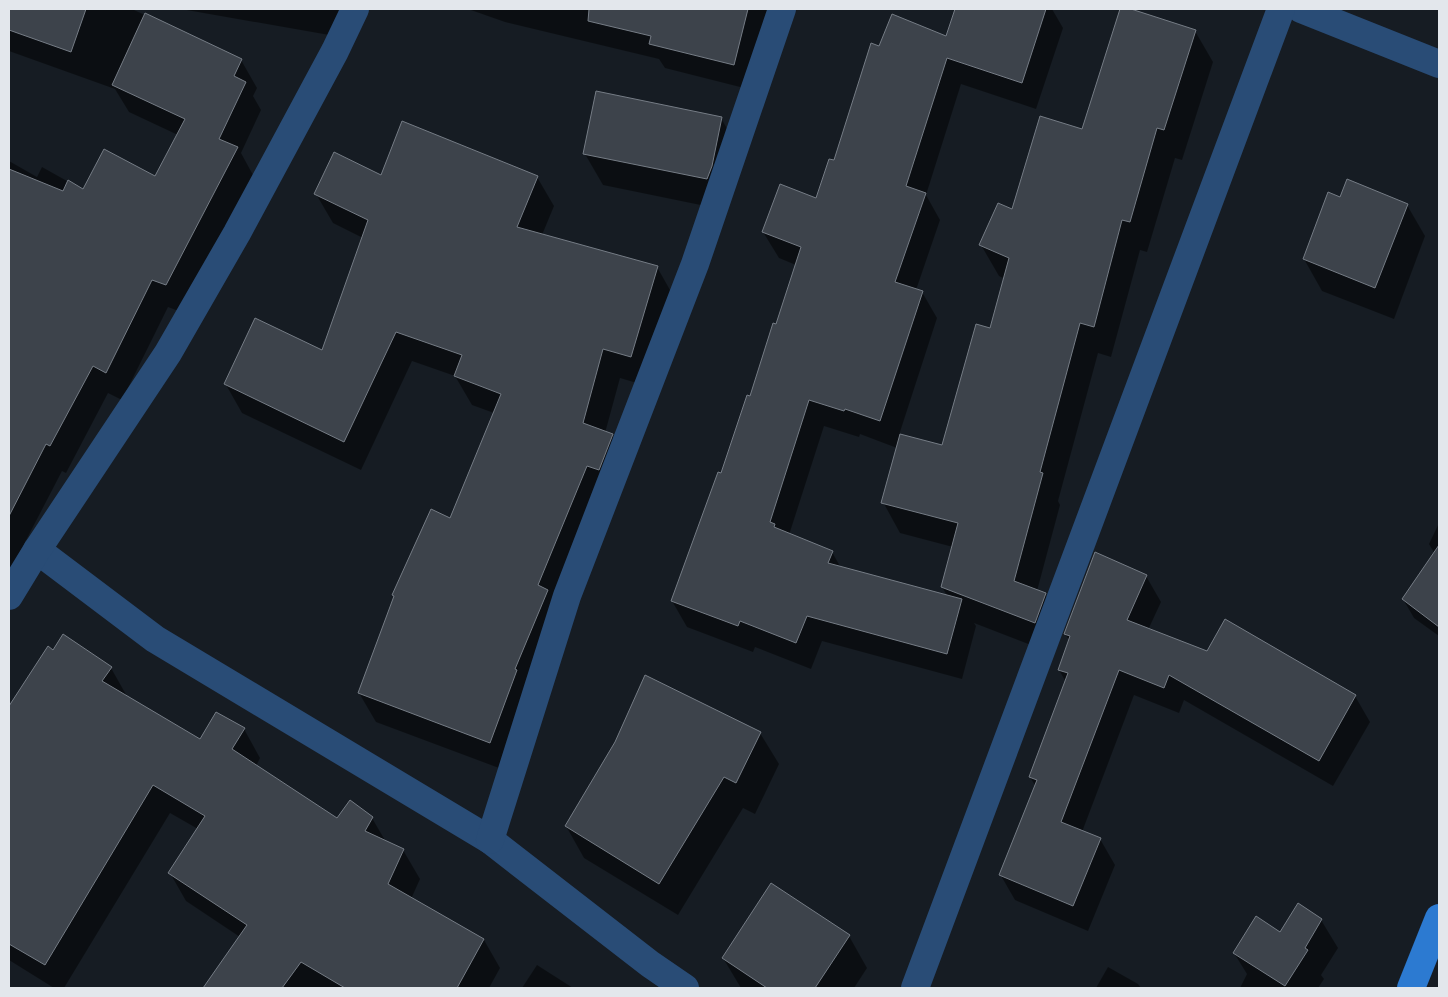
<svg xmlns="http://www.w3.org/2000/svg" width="1448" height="997" font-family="Quicksand,sans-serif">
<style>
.shadow{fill:#0007;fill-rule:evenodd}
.building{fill:#3d434b;stroke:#757c85}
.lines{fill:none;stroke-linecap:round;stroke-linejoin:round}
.minor{stroke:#294c76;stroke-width:28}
.primary{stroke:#2c7ad1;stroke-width:28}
</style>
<rect width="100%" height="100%" fill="#161c23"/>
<g class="shadow">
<path d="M 9,9 L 132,9 L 241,60 L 257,88 L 253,96 L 261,110 L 241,153 L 253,175 L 181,312 L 168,307 L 122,400 L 108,393 L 66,473 L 62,471 L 9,573 L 9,304 L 18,287 L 9,282 L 9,161 L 37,177 L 42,167 L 83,190 L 156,178 L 178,135 L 129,112 L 115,89 L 9,51 Z"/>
<path d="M 181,9 L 339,9 L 335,36 Z"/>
<path d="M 468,9 L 768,9 L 748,89 L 665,68 L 659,59 L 505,22 Z"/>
<path d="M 956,9 L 1052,9 L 1063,28 L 1036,109 L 961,84 L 926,195 L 940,220 L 916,290 L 922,292 L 937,318 L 899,435 L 943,447 L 991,330 L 1005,279 L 999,276 L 981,245 L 1013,211 L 1082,130 L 1121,9 L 1127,9 L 1195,31 L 1213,62 L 1182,160 L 1175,158 L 1147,252 L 1140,250 L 1111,357 L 1098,353 L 1058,501 L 1060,505 L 1037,591 L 1045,594 L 1063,625 L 1052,653 L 974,623 L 976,626 L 962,679 L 822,641 L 811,669 L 755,647 L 753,652 L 687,627 L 672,601 L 751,398 L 777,325 L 796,265 L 779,258 L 763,232 L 816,199 L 835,162 L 880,47 L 947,37 ZM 824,426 L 859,437 L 860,434 L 897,448 L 883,502 L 900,533 L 953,547 L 942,587 L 948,597 L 841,568 L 832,552 L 789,535 Z"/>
<path d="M 721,118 L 739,150 L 725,210 L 603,185 L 585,154 Z"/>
<path d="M 382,177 L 537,177 L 554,206 L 542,235 L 657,267 L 674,297 L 647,386 L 620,378 L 605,433 L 612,435 L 629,464 L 507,771 L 376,722 L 359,693 L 395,597 L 393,595 L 451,520 L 494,413 L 472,405 L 455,376 L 412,361 L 361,470 L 242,413 L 225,383 L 323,352 L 363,238 L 333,223 L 316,194 Z"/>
<path d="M 1341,198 L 1407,205 L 1425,236 L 1394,319 L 1322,291 L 1304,259 Z"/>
<path d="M 1439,523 L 1439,636 L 1414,618 L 1403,599 L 1435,554 L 1429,544 Z"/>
<path d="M 1146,576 L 1161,602 L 1148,630 L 1208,653 L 1355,696 L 1370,722 L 1333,786 L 1184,700 L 1179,713 L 1134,695 L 1082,832 L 1100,839 L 1115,865 L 1088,931 L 1015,900 L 1000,874 L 1036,787 L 1030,777 L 1066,682 L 1059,670 L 1070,641 L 1065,634 Z"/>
<path d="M 48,648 L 53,652 L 111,668 L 128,698 L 201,740 L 244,729 L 260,758 L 256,766 L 337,820 L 372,818 L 386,842 L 403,850 L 420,879 L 411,899 L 484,940 L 500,968 L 489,988 L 205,988 L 240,937 L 186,901 L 170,873 L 198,829 L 170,813 L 64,988 L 54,988 L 9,960 L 9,708 Z"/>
<path d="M 760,733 L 779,764 L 755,814 L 743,808 L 678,915 L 584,858 L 566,826 L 616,743 Z"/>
<path d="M 1299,905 L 1321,920 L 1338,948 L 1321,975 L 1324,979 L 1318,988 L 1240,988 L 1247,974 L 1234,953 L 1280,934 Z"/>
<path d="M 849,936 L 867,968 L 854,988 L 741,988 L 723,958 Z"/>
<path d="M 537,965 L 573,988 L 522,988 Z"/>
<path d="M 1108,967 L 1138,984 L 1141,988 L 1096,988 Z"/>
</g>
<g class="building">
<path d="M 9,9 L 86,9 L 71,52 L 9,30 Z"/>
<path d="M 589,9 L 748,9 L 734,65 L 649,44 L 651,36 L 588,21 Z"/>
<path d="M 955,9 L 1046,9 L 1022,83 L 947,58 L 906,186 L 926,193 L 895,282 L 923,291 L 880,421 L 845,409 L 844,411 L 809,400 L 770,522 L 775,524 L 774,527 L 833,551 L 828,563 L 962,599 L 947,654 L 807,616 L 796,643 L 740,621 L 738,626 L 671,601 L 718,472 L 721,473 L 747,395 L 750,396 L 773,323 L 776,324 L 801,247 L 762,232 L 780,184 L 816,198 L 829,159 L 834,160 L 871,43 L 879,46 L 892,14 L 946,36 Z"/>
<path d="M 1120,9 L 1131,9 L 1196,30 L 1164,130 L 1157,128 L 1130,222 L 1122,220 L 1094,327 L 1080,323 L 1040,472 L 1043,473 L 1014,581 L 1046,593 L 1035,623 L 941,587 L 958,523 L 881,503 L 900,434 L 942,445 L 976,324 L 990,328 L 1009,258 L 979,245 L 998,203 L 1012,209 L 1040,116 L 1082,129 Z"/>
<path d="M 145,13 L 242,59 L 234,76 L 246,82 L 219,139 L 238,147 L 166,285 L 152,280 L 106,373 L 93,366 L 50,446 L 46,444 L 9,516 L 9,169 L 63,191 L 68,180 L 83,189 L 104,149 L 155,176 L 185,119 L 112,85 Z"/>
<path d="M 596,91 L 722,117 L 712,166 L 707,179 L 583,154 Z"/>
<path d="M 402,121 L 538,176 L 517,227 L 658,266 L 631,357 L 603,349 L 583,423 L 613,434 L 599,470 L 587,466 L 538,585 L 548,590 L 515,669 L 517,670 L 490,743 L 358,693 L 394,596 L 392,595 L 431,509 L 450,518 L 501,394 L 454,376 L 462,355 L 396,332 L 344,442 L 224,384 L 255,318 L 322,350 L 368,220 L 314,194 L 334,152 L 381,175 Z"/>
<path d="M 1347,179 L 1408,204 L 1375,288 L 1303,259 L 1328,192 L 1340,197 Z"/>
<path d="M 1439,545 L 1439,627 L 1402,599 Z"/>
<path d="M 1095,552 L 1147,575 L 1127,620 L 1207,651 L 1225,619 L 1356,695 L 1319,761 L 1169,675 L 1164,688 L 1119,670 L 1061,822 L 1101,838 L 1073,906 L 999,875 L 1037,780 L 1029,777 L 1068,673 L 1058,670 L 1070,636 L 1064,634 Z"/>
<path d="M 63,634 L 112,667 L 102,681 L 200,739 L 216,712 L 245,728 L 232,749 L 337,818 L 350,800 L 373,817 L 365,831 L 404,849 L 388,884 L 484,939 L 457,988 L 345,988 L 301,962 L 282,988 L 203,988 L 247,925 L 168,873 L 205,816 L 153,785 L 45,965 L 9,944 L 9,706 L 48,646 L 53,650 Z"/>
<path d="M 645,675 L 761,732 L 736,783 L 724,777 L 659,884 L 565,826 L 615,742 Z"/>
<path d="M 771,883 L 850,935 L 815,988 L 767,988 L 722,958 Z"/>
<path d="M 1298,903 L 1322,919 L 1305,948 L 1308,950 L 1285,986 L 1233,953 L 1256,916 L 1280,932 Z"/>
</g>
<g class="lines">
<g class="minor">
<path d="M 1301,9 L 1439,64"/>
<path d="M 37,550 L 155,639 L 490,840 L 650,964 L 685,988"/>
<path d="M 9,596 L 37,550 L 168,353 L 237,233 L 335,51 L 355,9"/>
<path d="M 490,840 L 567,596 L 695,264 L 782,9"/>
<path d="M 915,988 L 1281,9"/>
</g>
<path class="primary" d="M 1411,988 L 1439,918"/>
</g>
<rect width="1448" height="997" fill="none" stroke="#e3e7ec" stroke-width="20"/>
</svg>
